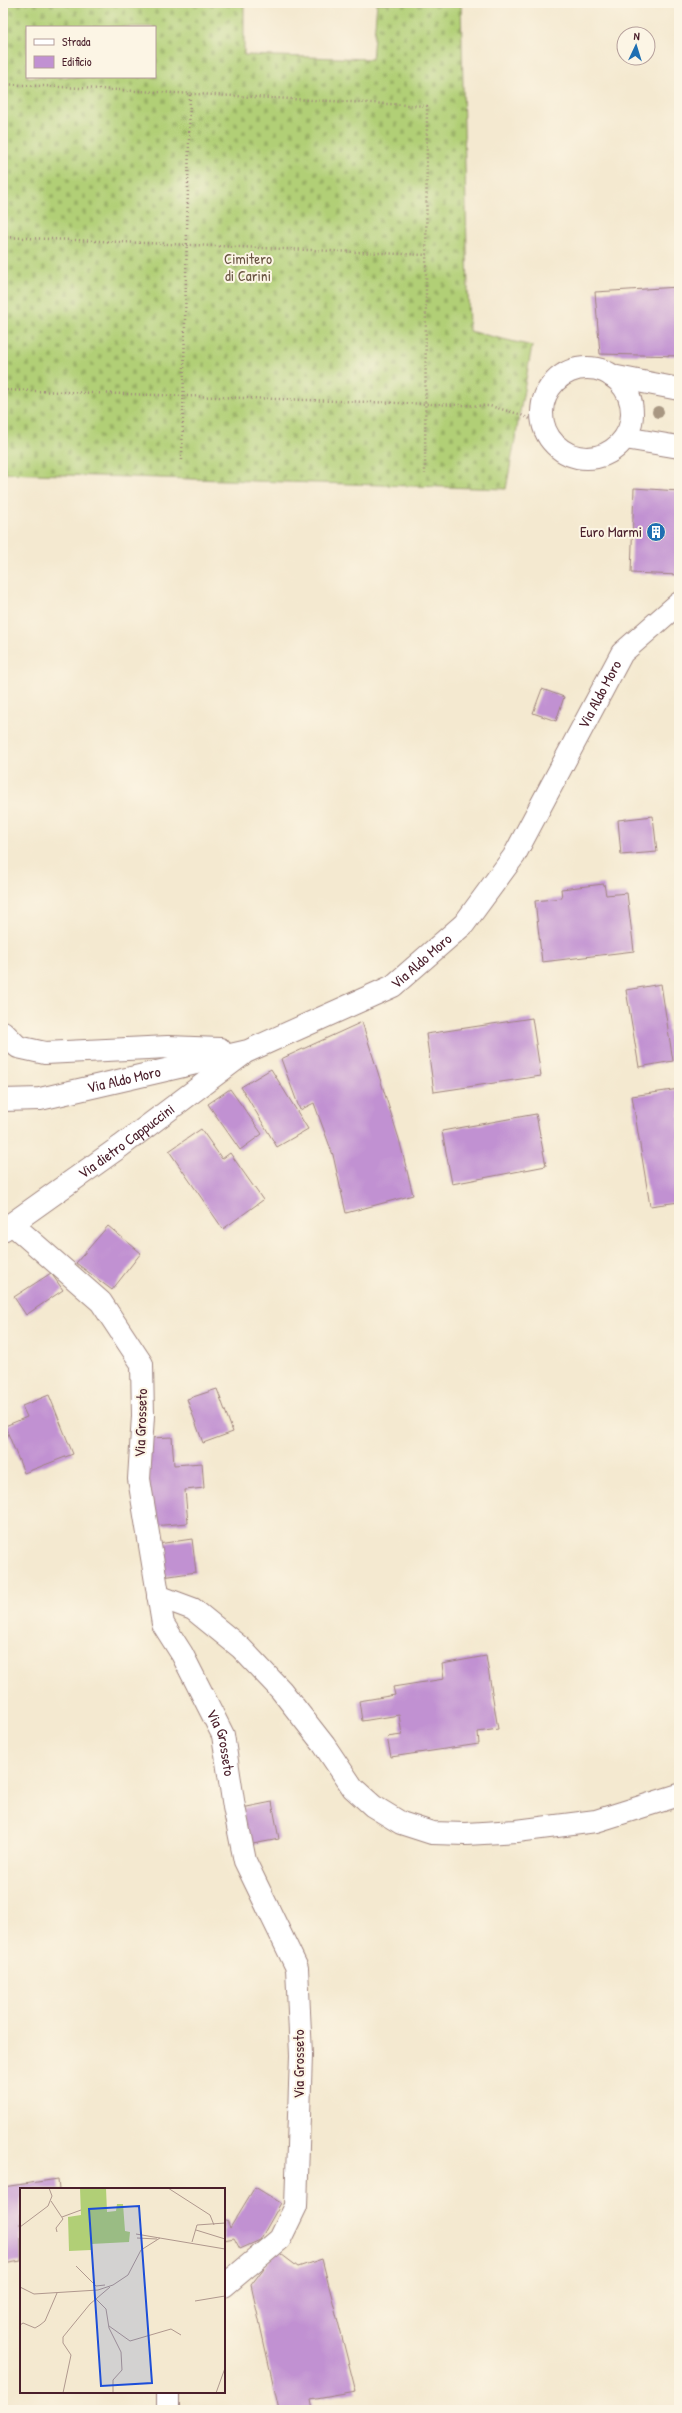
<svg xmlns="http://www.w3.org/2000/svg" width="682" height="2413" font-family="'Patrick Hand',sans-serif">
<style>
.cemetery{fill:url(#cemetery-stones);stroke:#7e7750;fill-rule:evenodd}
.building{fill:#c191d2}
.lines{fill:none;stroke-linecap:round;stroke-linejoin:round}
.minor-casing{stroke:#9f847e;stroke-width:24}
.path{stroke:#9f847e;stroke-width:2.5;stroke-dasharray:1 3;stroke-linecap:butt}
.minor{stroke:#fff;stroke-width:22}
.tree{fill:#a89782}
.labels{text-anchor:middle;stroke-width:4;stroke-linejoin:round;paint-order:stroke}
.park-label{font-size:15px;fill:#695442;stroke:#fcf5e5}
.poi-label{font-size:15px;fill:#4a1f2b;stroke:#fcf5e5;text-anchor:end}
.street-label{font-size:15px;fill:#4a1f2b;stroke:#fcf5e5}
.inset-road{fill:none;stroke:#b0988e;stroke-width:1}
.view{fill:#1d4ed8;fill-opacity:0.15;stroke:#1d4ed8;stroke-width:2}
.inset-edge{fill:none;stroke:#4a1f2b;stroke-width:2}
</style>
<defs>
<pattern id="cemetery-stones" width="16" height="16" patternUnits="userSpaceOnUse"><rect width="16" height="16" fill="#b1cf76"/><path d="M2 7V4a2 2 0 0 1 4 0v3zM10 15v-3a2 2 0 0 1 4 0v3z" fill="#9ab166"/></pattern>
</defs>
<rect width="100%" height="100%" fill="#fcf5e5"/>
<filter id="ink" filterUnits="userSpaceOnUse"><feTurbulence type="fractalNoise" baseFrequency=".025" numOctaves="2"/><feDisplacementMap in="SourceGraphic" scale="8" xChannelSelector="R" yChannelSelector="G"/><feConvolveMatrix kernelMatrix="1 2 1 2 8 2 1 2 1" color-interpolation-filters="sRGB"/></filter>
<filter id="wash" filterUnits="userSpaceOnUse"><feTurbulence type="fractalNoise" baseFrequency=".012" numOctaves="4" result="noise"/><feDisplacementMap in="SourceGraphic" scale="16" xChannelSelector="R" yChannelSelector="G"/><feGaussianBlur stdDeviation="0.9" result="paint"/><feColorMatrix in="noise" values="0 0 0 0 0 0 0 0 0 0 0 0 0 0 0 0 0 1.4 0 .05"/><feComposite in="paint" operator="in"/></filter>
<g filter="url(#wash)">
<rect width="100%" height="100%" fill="#f4e9d0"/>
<path class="cemetery" d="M 3,3 L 244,3 L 244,55 L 372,59 L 377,3 L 461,3 L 469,331 L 532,346 L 506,489 L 3,473 ZM 27,27 L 155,27 L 155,77 L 27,77 Z"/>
<g id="blocks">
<g class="building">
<path d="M 679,287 L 679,356 L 600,354 L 595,292 Z"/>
<path d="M 634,488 L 679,491 L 679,575 L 631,573 Z"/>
<path d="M 542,689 L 564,697 L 556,721 L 533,713 Z"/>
<path d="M 653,816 L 657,852 L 621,855 L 618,820 Z"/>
<path d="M 604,884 L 606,895 L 627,893 L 634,951 L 542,962 L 535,901 L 562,898 L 561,889 Z"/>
<path d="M 661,984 L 673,1061 L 639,1067 L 626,990 Z"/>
<path d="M 532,1018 L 541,1076 L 434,1092 L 426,1034 Z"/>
<path d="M 362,1022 L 399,1139 L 413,1195 L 346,1213 L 333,1155 L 314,1103 L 300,1110 L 281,1059 Z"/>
<path d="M 271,1069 L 308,1129 L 277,1147 L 241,1087 Z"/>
<path d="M 230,1089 L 262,1134 L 240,1150 L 208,1104 Z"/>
<path d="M 679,1089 L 679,1202 L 650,1206 L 632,1096 Z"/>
<path d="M 536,1114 L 546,1166 L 452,1184 L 442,1131 Z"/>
<path d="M 201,1129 L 222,1159 L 230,1153 L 263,1200 L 223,1229 L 169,1151 Z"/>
<path d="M 108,1226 L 141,1253 L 112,1290 L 76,1263 Z"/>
<path d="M 51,1273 L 63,1290 L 26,1315 L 14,1297 Z"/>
<path d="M 217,1389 L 233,1432 L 203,1443 L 187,1399 Z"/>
<path d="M 49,1395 L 73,1454 L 24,1473 L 5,1426 L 27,1417 L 22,1406 Z"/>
<path d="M 172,1437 L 174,1465 L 202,1463 L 204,1488 L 185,1490 L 188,1523 L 152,1526 L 148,1511 L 149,1438 Z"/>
<path d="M 192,1539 L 196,1572 L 163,1577 L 158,1544 Z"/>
<path d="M 486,1656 L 498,1729 L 478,1732 L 479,1744 L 391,1757 L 387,1737 L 402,1735 L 399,1715 L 362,1721 L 359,1701 L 395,1695 L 393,1687 L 444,1679 L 442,1664 Z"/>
<path d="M 272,1802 L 279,1839 L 248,1845 L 242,1808 Z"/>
<path d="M 58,2179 L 59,2189 L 21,2189 L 21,2261 L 3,2264 L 3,2187 Z"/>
<path d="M 255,2187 L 281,2203 L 260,2240 L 240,2249 L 234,2238 L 224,2240 L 224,2220 L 227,2220 L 230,2228 Z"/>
<path d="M 277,2251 L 298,2267 L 322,2259 L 356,2392 L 311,2400 L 313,2410 L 279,2410 L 251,2285 Z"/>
</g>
</g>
</g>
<g filter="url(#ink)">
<use href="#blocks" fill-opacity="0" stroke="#9f847e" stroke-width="1"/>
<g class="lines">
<defs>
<g id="minor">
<circle cx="587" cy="413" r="45"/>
<path d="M 612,376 L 679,389"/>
<path d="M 625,438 L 679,447"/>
<path d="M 3,1032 L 18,1047 L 45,1053 L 168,1047 L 220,1049"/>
<path id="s1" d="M 3,1100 L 40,1099 L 248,1051 L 393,986 L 464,924 L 514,856 L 622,653 L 679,603"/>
<path id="s2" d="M 12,1224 L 101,1302 L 142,1364 L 143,1416 L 139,1479 L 163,1624 L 182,1654 L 223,1735 L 234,1807 L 245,1861 L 297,1968 L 301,2055 L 296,2206 L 280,2239 L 224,2286"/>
<path id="s3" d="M 3,1230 L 121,1146 L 242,1055"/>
<path d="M 158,1596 L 193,1609 L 241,1648 L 281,1690 L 324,1745 L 353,1788 L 373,1806 L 401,1823 L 432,1833 L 466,1834 L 517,1831 L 596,1821 L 679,1795"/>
<path d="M 168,2410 L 168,2392"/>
</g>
</defs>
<use href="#minor" class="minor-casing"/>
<g class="path">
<path d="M 3,84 L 427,106 L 425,474"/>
<path d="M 3,237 L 427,255"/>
<path d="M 3,390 L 490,406 L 519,414 L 543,425"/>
<path d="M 182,460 L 190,94"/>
</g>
<use href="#minor" class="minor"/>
</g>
<circle class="tree" cx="658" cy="412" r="6"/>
</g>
<defs>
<symbol id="building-disc" viewBox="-11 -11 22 22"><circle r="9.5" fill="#1f6fb2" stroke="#fcf5e5"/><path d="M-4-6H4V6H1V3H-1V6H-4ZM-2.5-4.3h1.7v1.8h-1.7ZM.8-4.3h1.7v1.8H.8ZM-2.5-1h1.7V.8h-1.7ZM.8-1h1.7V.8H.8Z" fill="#fff"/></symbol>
</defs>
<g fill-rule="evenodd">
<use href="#building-disc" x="645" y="521" width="22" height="22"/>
</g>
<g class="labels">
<g class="park-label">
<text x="248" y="264">Cimitero<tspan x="248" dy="17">di Carini</tspan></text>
</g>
<g class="poi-label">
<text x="642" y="537">Euro Marmi</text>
</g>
<g class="street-label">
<text dy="5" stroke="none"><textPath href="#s1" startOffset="771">Via Aldo Moro</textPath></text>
<text dy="5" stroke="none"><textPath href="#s1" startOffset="447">Via Aldo Moro</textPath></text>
<text dy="5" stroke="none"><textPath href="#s1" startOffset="123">Via Aldo Moro</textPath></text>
<text dy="5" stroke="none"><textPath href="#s3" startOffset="152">Via dietro Cappuccini</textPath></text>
<text transform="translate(141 1423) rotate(-88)" y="5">Via Grosseto</text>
<text dy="5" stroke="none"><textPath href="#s2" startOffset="588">Via Grosseto</textPath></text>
<text transform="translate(299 2064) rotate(-90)" y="5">Via Grosseto</text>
</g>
</g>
<g transform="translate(20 2188)">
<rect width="205" height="205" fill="#f4e9d0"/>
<path d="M 60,0 L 86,0 L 87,24 L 96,23 L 97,16 L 103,16 L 105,43 L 110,44 L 109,54 L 71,56 L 71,62 L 49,63 L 48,29 L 61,27 Z" fill="#b1cf76"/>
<path class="inset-road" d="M 148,0 L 190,27 L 194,37M 31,13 L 43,31 L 36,40 L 37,44M 42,29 L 61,22M 0,39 L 28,18 L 32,8 L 29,0M 176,42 L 205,51M 116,46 L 205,61M 117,50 L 137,51M 172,54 L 177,37 L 205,35M 56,78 L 76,98 L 85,97M 0,99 L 14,106 L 78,102 L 93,97 L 108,87 L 121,62 L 140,50M 76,111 L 86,121 L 89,140 L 101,164 L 102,182 L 93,192 L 93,205M 175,113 L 205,108M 0,137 L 3,135 L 15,140 L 20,137 L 25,133 L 37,105M 89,138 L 110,153 L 151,141 L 161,147M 43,205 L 51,167 L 43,155 L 43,149 L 70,116 L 90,99M 196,205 L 205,180"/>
<path class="view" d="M 119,18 L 132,195 L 81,198 L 69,21 Z"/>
<rect width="205" height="205" class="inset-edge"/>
</g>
<rect width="682" height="2413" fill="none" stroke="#fcf5e5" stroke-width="16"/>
<rect x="26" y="26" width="130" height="52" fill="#fcf5e5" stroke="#b59f9b"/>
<rect x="34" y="39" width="20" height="6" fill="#ffffff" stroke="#b59f9b"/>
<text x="62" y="46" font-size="12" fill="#4a1f2b">Strada</text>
<rect x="34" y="56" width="20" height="12" fill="#c191d2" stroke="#b59f9b"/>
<text x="62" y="66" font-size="12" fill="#4a1f2b">Edificio</text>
<g transform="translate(636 46) rotate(4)"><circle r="19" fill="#fcf5e5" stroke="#b59f9b"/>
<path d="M0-3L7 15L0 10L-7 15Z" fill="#1f6fb2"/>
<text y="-6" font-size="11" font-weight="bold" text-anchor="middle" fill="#4a1f2b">N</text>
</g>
</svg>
